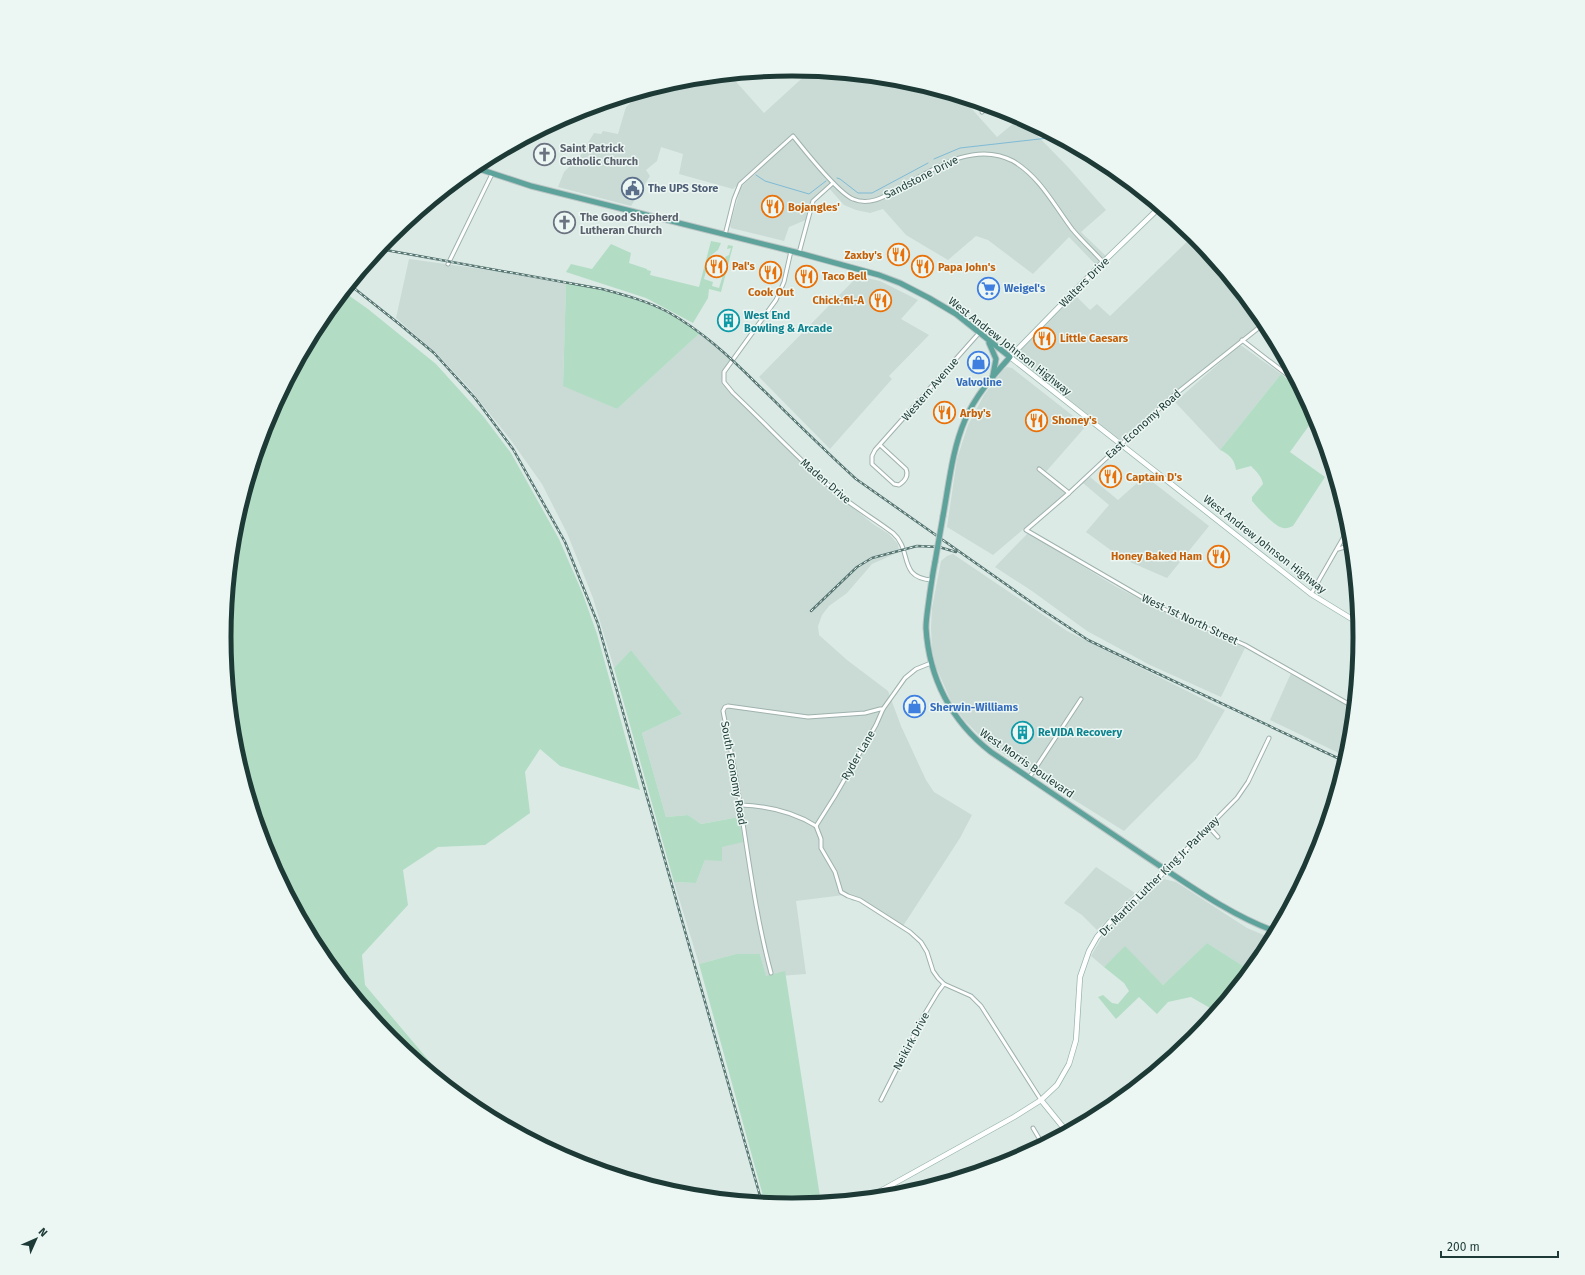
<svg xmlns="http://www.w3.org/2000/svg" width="1585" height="1275" font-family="'Fira Sans',sans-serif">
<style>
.built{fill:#cadad5}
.green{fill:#b2ddc4}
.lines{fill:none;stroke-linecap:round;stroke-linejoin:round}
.stream{stroke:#7ebbd5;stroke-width:1}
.street-casing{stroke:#9fb2ae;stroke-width:5}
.secondary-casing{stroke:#9ab6b0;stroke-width:6}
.primary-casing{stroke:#bbc4c3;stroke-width:7}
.street{stroke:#fff;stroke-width:3}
.secondary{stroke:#fff;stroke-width:4.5}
.primary{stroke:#5da39b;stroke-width:5}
.rail-casing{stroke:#577672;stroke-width:2.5}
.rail{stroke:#ecf7f3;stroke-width:1;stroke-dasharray:3;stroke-linecap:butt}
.primary-bridge-casing{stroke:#bbc4c3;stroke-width:7;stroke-linecap:butt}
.primary-bridge{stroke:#5da39b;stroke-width:5}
.labels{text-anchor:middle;stroke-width:3;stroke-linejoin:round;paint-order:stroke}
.worship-label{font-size:11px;font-weight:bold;fill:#5b616d;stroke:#ecf7f3;text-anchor:start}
.street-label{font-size:11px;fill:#1d3a36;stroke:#ecf7f3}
.service-label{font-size:11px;font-weight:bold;fill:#4e5e75;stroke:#ecf7f3;text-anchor:start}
.food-label{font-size:11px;font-weight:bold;fill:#c56008;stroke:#ecf7f3;text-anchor:start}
.shop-label{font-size:11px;font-weight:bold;fill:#366cbe;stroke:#ecf7f3;text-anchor:start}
.culture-label{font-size:11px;font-weight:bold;fill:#0d838f;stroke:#ecf7f3;text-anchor:start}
.rim{fill:none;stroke:#1d3a36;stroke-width:5}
</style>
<rect width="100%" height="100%" fill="#dceae6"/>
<g class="built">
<path d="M 810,71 L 904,80 L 962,98 L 997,137 L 1020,118 L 1068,167 L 1106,210 L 1081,232 L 1108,258 L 1098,267 L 1069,237 L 1033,274 L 988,240 L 976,236 L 948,260 L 906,235 L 883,209 L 870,213 L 856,210 L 844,205 L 828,187 L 813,201 L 808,219 L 789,227 L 784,241 L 731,228 L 730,225 L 741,187 L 790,142 L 789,140 L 733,189 L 679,174 L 683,154 L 661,147 L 657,161 L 646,170 L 650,176 L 631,206 L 558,187 L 564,172 L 580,156 L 594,133 L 601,134 L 603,131 L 618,134 L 626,107 L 643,92 L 682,80 L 730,75 L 764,113 Z"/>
<path d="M 1194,235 L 1266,322 L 1173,396 L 1121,444 L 1010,357 L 1073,293 L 1090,310 L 1097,304 L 1110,316 Z"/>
<path d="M 409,259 L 504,272 L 566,284 L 563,385 L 617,409 L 700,333 L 732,360 L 724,372 L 724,382 L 733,393 L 808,466 L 806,469 L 873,524 L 889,534 L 898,544 L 899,552 L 872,564 L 847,593 L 829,606 L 822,615 L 818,626 L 819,635 L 847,660 L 888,691 L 901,726 L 926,780 L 934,792 L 972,815 L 960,838 L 903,926 L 896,923 L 861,901 L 853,901 L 844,895 L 796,901 L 806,974 L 766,977 L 760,954 L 736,954 L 699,964 L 674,882 L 696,883 L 705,860 L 722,847 L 739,817 L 701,824 L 688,815 L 666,817 L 642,733 L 682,714 L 631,650 L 614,668 L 593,598 L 567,533 L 542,484 L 510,439 L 470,389 L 437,354 L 396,318 Z"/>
<path d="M 858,276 L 880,281 L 918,300 L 901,319 L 929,335 L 889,376 L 892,379 L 830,449 L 759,377 Z"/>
<path d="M 1239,346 L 1242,346 L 1281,374 L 1220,450 L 1175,402 Z"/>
<path d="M 1007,367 L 1012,368 L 1086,426 L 1044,474 L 1067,492 L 993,555 L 947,527 L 957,459 L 968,425 L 984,395 L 1003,370 Z"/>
<path d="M 1145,476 L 1209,526 L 1167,578 L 1123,559 L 1086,532 L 1109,505 L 1083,483 L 1090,477 L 1118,500 Z"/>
<path d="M 1028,533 L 1115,586 L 1166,613 L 1245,648 L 1221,697 L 1150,665 L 1087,631 L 1032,591 L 995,567 Z"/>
<path d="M 953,554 L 1067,631 L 1225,710 L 1197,758 L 1124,831 L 1036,776 L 985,741 L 964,720 L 951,701 L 936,667 L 932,649 L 931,628 L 932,608 L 941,561 L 947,556 Z"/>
<path d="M 1292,671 L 1354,707 L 1350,749 L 1347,757 L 1270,720 Z"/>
<path d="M 1096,867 L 1135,893 L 1097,930 L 1082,915 L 1064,903 Z"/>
<path d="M 1164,879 L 1176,882 L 1247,928 L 1273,939 L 1265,954 L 1251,971 L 1207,943 L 1163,985 L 1125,947 L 1104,967 L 1091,956 L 1104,934 L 1115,922 L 1142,896 L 1144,897 Z"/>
</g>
<g class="green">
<path d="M 711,241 L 721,243 L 718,250 L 710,256 L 704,279 L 713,282 L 712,286 L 719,288 L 727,262 L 725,257 L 729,255 L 731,248 L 727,249 L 728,245 L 733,246 L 721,292 L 709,289 L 708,298 L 693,323 L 646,298 L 566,272 L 571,264 L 592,269 L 611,244 L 631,253 L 629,263 L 647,269 L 647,270 L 651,271 L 650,275 L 699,287 Z"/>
<path d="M 566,284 L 574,284 C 625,294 657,303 700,333 L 617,409 L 563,386 Z"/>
<path d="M 344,292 L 368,309 L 436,364 L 483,416 L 511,453 L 559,539 L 582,592 L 597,634 L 640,790 L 560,766 L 540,749 L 525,772 L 530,813 L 485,845 L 438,847 L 403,870 L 408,905 L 362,955 L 365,985 L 457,1094 L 390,1039 L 320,953 L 267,855 L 235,748 L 224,637 L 232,554 L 234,552 L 233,550 L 235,526 L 267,420 L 320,321 Z"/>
<path d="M 1281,374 L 1302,391 L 1316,416 L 1290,452 L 1325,477 L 1293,526 C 1290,527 1287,529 1283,528 C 1274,526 1258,508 1252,501 L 1252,497 L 1263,484 C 1262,477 1256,471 1251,466 L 1236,470 C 1235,460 1229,454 1220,450 Z"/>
<path d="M 631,650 L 682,714 L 642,733 L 666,817 L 688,815 L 701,824 L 739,817 L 743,842 L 722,847 L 722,861 L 705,860 L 696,883 L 674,882 L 614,668 Z"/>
<path d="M 1207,943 L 1251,971 L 1215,1014 L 1210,1008 L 1191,997 L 1168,1002 L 1157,1014 L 1139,997 L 1116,1019 L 1098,997 L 1103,995 L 1112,1003 L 1118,1004 L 1129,991 L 1124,983 L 1104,967 L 1125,946 L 1163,985 Z"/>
<path d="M 736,954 L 760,954 L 766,976 L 785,971 L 821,1203 L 792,1206 L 765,1203 L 699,964 Z"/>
</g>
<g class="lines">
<g class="stream">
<path d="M 934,159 L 960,148 L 1057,137"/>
<path d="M 756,175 L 765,181 L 809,194 L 826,181"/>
<path d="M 837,178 L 840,179 L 858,193 L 872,193 L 928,163"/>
</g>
<defs>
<g id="street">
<path d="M 982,112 L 989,106"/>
<path d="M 725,235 L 734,199 L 740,184 L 793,136 C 805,151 838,193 853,199 C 869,206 884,197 898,189 C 932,170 973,140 1013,161 C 1040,177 1054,205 1072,229 C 1082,241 1093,251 1103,262"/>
<path d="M 791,251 L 784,282 L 776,300 L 724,372 L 724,382 L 733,393 C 769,427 803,464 841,496 C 857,509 876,520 893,533 C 913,550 897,578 932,580"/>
<path d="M 799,253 L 813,201 L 833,183"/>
<path d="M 448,264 L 492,174"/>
<path d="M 1266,322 L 1173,396 L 1069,493 L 1026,530 L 1157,606 L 1245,645 L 1354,707"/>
<path d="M 1242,340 L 1298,383"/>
<path d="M 880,445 L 906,469 C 909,476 905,481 899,485 L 894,484 L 872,464 L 872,456 L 875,450 L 979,333"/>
<path d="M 1039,469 L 1069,493"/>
<path d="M 1338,549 L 1352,545"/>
<path d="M 1311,594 L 1350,526"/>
<path d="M 1029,778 L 1081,699"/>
<path d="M 741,805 C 767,806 794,812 816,826"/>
<path d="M 816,826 L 821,839 L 821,848 L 835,872 L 841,892 L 848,896 L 860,900 L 910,932 L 921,942 L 927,952 L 933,971 L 938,978 L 944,984 L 971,996 L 981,1006 L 1041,1100"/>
<path d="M 816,826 L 835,796 L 876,725 L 883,709 L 905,678 L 916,669 L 931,663"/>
<path d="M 1209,827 L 1218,837"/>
<path d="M 1166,870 L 1237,798 L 1248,782 L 1269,738"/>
<path d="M 771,973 C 756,917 749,861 740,804 C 736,773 729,742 723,711 L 725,707 L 728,706 L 808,717 L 865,713 L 880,709 L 883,709"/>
<path d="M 881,1100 L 924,1015 L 938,992 L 944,984"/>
<path d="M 1033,1128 L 1043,1145"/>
</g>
<g id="secondary">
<path d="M 1160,207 L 1098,267 L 1010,357 L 1311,594 L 1360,624"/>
<path d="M 1041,1100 L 1067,1132"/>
<path d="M 866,1199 L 1014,1117 L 1041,1100 L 1057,1085 L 1069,1064 L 1076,1040 L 1080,977 L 1089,951 L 1097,937 L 1109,923 L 1166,870"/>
</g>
<g id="primary">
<path d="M 473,167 L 531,186 L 799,253 L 879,275 L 900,283 L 929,298 L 956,314 L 1010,357 C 993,376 975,396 965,420 C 952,450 949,484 943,516"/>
<path d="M 989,343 L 996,359 L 993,375"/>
<path d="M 935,562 C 932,577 930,592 928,607 C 927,614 926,622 926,628 C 929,678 951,721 991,752 C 1042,787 1094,821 1145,856 C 1186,883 1231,916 1277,932"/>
</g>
</defs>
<use href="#street" class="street-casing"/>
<use href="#secondary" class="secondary-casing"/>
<use href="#primary" class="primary-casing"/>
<use href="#street" class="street"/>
<use href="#secondary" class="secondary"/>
<use href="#primary" class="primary"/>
<defs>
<g id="rail">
<path d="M 380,249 L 602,289 C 625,295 647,301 668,312 C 702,331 730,357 757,384 C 790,416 822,448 856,479 L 1041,609 L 1088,640 L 1146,668 L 1346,762"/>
<path d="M 350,285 L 398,323 L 434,353 L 475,398 L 513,449 L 565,542 L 598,624 L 762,1203"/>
<path d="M 811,611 L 857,567 L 872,558 L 917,546 L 939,547 L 956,552"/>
</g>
</defs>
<use href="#rail" class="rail-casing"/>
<use href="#rail" class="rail"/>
<defs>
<path id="primary-bridge" d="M 935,562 L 943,516"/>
</defs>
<use href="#primary-bridge" class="primary-bridge-casing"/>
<use href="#primary-bridge" class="primary-bridge"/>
</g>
<defs>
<symbol id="church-ring" viewBox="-11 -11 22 22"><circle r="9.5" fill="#ecf7f3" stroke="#6b7280" stroke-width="1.5"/><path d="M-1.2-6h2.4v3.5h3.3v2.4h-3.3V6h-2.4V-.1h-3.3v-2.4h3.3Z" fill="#6b7280"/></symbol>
<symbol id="civic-ring" viewBox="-11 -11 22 22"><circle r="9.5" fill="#ecf7f3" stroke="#5c6f8a" stroke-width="1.5"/><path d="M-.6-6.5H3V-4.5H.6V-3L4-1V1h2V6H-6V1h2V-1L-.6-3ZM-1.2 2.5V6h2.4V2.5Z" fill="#5c6f8a"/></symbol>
<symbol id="restaurant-ring" viewBox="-11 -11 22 22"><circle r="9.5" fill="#ecf7f3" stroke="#e8710a" stroke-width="1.5"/><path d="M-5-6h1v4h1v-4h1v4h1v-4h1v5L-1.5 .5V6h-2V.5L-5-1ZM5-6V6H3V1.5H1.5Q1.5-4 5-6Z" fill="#e8710a"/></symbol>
<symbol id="supermarket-ring" viewBox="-11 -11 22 22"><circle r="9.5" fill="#ecf7f3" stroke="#3f7fe0" stroke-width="1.5"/><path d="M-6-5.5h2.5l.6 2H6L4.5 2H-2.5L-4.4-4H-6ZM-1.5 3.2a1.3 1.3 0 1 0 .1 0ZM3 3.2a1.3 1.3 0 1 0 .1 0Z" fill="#3f7fe0"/></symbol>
<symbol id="building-ring" viewBox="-11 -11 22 22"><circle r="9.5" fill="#ecf7f3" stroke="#0f9aa8" stroke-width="1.5"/><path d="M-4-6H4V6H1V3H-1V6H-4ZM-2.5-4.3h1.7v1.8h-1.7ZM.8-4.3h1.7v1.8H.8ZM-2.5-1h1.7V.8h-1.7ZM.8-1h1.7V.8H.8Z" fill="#0f9aa8"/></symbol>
<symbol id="shop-ring" viewBox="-11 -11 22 22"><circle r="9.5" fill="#ecf7f3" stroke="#3f7fe0" stroke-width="1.5"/><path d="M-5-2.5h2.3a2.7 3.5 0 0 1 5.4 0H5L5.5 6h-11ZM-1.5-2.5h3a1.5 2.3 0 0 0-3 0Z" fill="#3f7fe0"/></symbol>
</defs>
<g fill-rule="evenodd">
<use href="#church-ring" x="532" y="142" width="25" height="25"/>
<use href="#civic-ring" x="620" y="176" width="25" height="25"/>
<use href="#restaurant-ring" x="760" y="194" width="25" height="25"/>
<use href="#church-ring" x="552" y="210" width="25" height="25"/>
<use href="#restaurant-ring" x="886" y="242" width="25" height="25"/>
<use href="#restaurant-ring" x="704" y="254" width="25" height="25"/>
<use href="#restaurant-ring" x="910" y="254" width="25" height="25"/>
<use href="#restaurant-ring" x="758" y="260" width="25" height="25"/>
<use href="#restaurant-ring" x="794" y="264" width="25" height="25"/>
<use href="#supermarket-ring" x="976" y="276" width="25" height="25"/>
<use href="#restaurant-ring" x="868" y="288" width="25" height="25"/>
<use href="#building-ring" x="716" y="308" width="25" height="25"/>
<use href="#restaurant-ring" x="1032" y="326" width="25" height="25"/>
<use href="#shop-ring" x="966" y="350" width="25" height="25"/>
<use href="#restaurant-ring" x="932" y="400" width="25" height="25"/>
<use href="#restaurant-ring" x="1024" y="408" width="25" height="25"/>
<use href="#restaurant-ring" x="1098" y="464" width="25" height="25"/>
<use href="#restaurant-ring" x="1206" y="544" width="25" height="25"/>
<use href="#shop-ring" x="902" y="694" width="25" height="25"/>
<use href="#building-ring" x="1010" y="720" width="25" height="25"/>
</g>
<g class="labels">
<g class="worship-label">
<text x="560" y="152">Saint Patrick<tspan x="560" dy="13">Catholic Church</tspan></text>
<text x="580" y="221">The Good Shepherd<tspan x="580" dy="13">Lutheran Church</tspan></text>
</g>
<g class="street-label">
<text transform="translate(921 177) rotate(-27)" y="4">Sandstone Drive</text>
<text transform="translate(1084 282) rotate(-45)" y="4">Walters Drive</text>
<text transform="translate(1010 346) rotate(38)" y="4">West Andrew Johnson Highway</text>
<text transform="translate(930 389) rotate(-49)" y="4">Western Avenue</text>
<text transform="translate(1143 424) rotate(-42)" y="4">East Economy Road</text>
<text transform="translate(826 481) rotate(41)" y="4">Maden Drive</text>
<text transform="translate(1265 544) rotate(38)" y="4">West Andrew Johnson Highway</text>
<text transform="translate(1190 619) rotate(25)" y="4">West 1st North Street</text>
<text transform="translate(858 755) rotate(-60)" y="4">Ryder Lane</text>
<text transform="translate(1027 763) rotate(35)" y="4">West Morris Boulevard</text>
<text transform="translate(734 773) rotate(80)" y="4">South Economy Road</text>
<text transform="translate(1159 876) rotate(-45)" y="4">Dr. Martin Luther King Jr. Parkway</text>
<text transform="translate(911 1041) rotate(-62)" y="4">Neikirk Drive</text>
</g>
<g class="service-label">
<text x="648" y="192">The UPS Store</text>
</g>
<g class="food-label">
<text x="788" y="211">Bojangles'</text>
<text x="882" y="259" text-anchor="end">Zaxby's</text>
<text x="732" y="270">Pal's</text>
<text x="938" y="271">Papa John's</text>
<text x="822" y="280">Taco Bell</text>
<text x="771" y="296" text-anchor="middle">Cook Out</text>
<text x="864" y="304" text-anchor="end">Chick-fil-A</text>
<text x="1060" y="342">Little Caesars</text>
<text x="960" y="417">Arby's</text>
<text x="1052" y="424">Shoney's</text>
<text x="1126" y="481">Captain D's</text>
<text x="1202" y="560" text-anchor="end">Honey Baked Ham</text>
</g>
<g class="shop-label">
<text x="1004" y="292">Weigel's</text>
<text x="979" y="386" text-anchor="middle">Valvoline</text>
<text x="930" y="711">Sherwin-Williams</text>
</g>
<g class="culture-label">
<text x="744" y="319">West End<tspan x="744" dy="13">Bowling &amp; Arcade</tspan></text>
<text x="1038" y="736">ReVIDA Recovery</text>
</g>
</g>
<path d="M0 0H1585V1275H0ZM231 637a561 561 0 1 1 1122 0a561 561 0 1 1-1122 0Z" fill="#ecf7f3" fill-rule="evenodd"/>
<path class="rim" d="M231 637a561 561 0 1 1 1122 0a561 561 0 1 1-1122 0Z"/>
<g transform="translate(36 1239) rotate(45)" stroke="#ecf7f3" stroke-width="3" paint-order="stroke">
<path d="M0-3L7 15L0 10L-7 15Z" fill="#1d3a36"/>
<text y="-6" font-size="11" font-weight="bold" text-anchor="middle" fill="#1d3a36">N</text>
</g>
<path d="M1441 1251v6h117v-6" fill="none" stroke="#1d3a36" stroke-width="2"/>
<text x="1447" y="1251" font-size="12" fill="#1d3a36" stroke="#ecf7f3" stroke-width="3" paint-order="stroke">200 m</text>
</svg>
